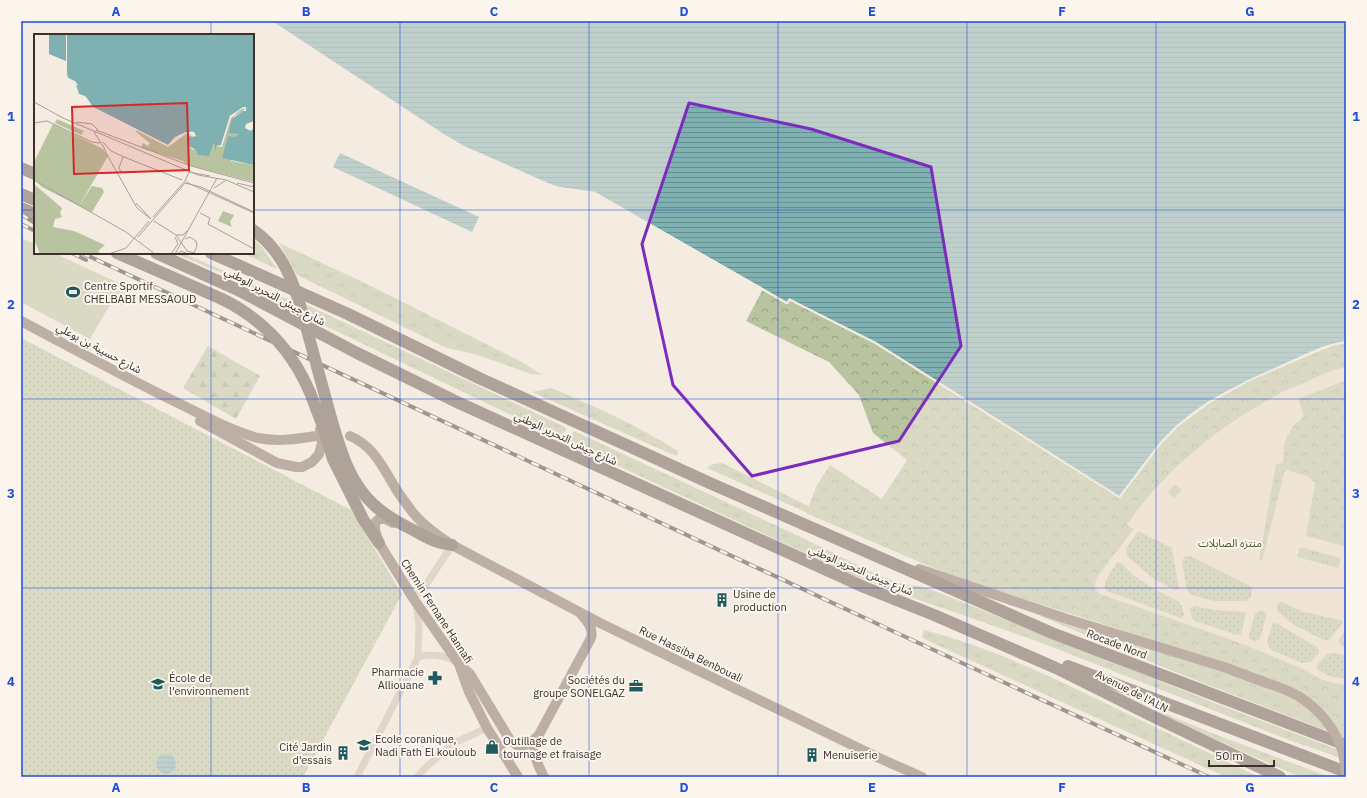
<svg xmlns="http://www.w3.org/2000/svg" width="1367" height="798" font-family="'IBM Plex Sans','Noto Sans Arabic',sans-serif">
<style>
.grass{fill:url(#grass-tufts)}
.forest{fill:url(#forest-firs)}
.park{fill:url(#park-crowns)}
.garden{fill:url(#garden-dots)}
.pitch{fill:#b8c4a0}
.plaza{fill:#ecdcc8;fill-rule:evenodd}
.water{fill:url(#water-rules)}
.pier{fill:#f4ebe1}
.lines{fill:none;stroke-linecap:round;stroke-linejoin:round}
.street{stroke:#cdbbac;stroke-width:7}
.primary{stroke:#7d675c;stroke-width:10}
.highway{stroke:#5c4a42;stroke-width:12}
.rail-casing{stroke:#3b302b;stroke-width:4}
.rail{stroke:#fbf5ee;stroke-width:2.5;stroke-dasharray:8;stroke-linecap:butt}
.primary-bridge{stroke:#7d675c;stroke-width:10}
.highway-bridge{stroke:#5c4a42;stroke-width:12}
.marked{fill:none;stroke:#7b2cbf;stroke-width:3;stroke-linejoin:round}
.grid{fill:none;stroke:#1d4ed8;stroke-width:1;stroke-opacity:0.55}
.labels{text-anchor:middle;stroke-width:4;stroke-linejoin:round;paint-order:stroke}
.poi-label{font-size:11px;fill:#3b302b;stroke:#fbf5ee;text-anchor:start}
.street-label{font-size:11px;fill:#3b302b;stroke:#fbf5ee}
.park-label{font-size:11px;fill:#4a5a2e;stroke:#fbf5ee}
.inset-river{fill:none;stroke:#7fb0b2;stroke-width:2}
.inset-road{fill:none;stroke:#aaa098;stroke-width:1}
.view{fill:#d62828;fill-opacity:0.15;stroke:#d62828;stroke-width:2}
.inset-edge{fill:none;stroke:#3b302b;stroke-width:2}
.neatline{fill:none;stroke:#1d4ed8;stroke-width:1.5}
.grid-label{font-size:13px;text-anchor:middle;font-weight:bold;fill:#1d4ed8}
</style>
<defs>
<pattern id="grass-tufts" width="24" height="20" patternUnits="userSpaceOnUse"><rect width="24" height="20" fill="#b8c4a0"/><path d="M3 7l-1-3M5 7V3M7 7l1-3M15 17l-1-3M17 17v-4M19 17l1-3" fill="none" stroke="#97a083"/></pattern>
<pattern id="forest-firs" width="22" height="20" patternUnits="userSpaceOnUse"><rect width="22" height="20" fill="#b8c4a0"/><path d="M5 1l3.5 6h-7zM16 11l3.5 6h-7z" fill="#97a083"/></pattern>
<pattern id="park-crowns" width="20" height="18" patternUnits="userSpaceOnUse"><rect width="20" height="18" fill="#b8c4a0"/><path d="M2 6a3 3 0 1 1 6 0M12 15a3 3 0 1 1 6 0" fill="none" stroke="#97a083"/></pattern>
<pattern id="garden-dots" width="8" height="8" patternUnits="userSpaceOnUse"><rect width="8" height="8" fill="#b8c4a0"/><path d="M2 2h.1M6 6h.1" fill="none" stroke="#97a083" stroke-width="1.8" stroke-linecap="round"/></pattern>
<pattern id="water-rules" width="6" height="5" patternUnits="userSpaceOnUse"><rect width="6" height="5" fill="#7fb0b2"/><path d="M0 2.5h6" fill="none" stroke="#699091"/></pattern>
</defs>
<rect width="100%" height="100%" fill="#f4ebe1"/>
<g class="grass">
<path d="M 253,239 L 262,247 L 277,269 L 242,253 L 253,253 Z"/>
<path d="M 279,243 L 365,283 L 520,361 L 542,375 L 531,374 L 475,354 L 447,348 L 297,275 Z"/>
<path d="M 174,253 L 183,253 L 287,299 L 291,308 L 239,280 Z"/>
<path d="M 305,304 L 565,427 L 566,430 L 560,437 L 557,437 L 309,318 Z"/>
<path d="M 551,388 C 595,406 638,426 678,451 L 678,454 L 676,456 L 532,392 Z"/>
<path d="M 574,431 L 807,540 L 880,576 L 899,583 L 927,588 L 1217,704 L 1336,749 L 1338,757 L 1289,740 L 1034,640 L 908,596 L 850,574 L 567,442 Z"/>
<path d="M 722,463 L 810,507 L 1290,676 C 1304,688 1346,719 1346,738 L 1180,674 L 1040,616 L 1041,615 L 1157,642 L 1110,626 L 948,574 L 880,545 L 707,468 L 713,464 Z"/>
<path d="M 924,630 C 988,646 1049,676 1109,705 C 1159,729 1209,753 1259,777 L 1226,777 L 922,638 Z"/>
<path d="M 1158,711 L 1222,737 L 1330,777 L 1300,777 L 1157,713 Z"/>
</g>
<path class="forest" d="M 208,346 L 260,376 L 236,419 L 183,388 Z"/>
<path class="park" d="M 763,289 L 787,302 L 789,298 L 1160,442 L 1178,424 L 1209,401 L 1295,359 L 1346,341 L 1346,733 C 1331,708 1314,696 1288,684 L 1157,642 L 1110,626 L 986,587 L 948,574 L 806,513 L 817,485 L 830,465 L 882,499 L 907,460 L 873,433 L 859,395 L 829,362 L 746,321 Z"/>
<g class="garden">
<path d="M 21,338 L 351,510 L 402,594 L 303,777 L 21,777 Z"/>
<path d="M 1138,531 L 1172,548 L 1179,589 L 1178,590 L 1175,590 L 1154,579 L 1127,556 C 1124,547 1132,538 1138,531 Z"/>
<path d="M 1187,556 L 1190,556 L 1250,586 L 1252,589 L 1251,597 C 1244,605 1198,601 1190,595 C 1185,590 1183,569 1182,562 Z"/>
<path d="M 1117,562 L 1121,563 L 1132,574 L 1152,588 L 1178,601 L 1182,606 L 1184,615 L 1183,617 L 1181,618 L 1107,591 C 1100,583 1111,568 1117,562 Z"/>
<path d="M 1279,602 L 1282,602 L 1303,612 L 1342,620 L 1343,623 C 1339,630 1331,641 1323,640 C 1312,635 1282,621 1277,611 C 1276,607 1277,604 1279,602 Z"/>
<path d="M 1194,606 L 1214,610 L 1245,612 L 1246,614 L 1241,634 L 1239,635 L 1237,635 L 1195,621 L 1192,618 L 1190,609 Z"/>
<path d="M 1260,610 L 1266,613 L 1266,617 L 1260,639 L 1255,642 L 1250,639 C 1249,632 1253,614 1260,610 Z"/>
<path d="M 1273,623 L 1276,623 L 1306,642 L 1317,647 L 1319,651 L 1319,653 L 1310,662 L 1302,663 L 1269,648 L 1267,641 Z"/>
<path d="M 1330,653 L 1346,656 L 1346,679 L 1329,676 L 1317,670 C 1317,663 1324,655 1330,653 Z"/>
</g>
<path class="pitch" d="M 21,238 L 35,244 L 35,253 L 54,253 L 127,287 L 121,305 L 114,298 L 90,339 L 21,302 Z"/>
<path class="plaza" d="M 1346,367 L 1346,381 L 1339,383 L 1298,399 L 1304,416 L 1294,425 L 1286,439 L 1284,447 L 1283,463 L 1276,464 L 1259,560 L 1262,561 L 1285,470 L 1308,476 L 1315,483 L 1306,536 L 1344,546 L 1346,549 L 1346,630 L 1340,638 L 1339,641 L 1341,645 L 1346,648 L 1346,656 L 1334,653 L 1327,654 L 1317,665 L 1317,669 L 1329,676 L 1346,679 L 1346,685 L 1333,683 L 1323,680 L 1298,667 L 1243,644 L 1100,594 L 1097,591 L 1095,588 L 1095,584 L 1097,577 L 1134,529 L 1127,525 L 1135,513 L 1152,492 L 1178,465 L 1214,435 L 1241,416 L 1280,393 L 1331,371 ZM 1175,484 L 1182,490 L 1174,498 L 1168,492 ZM 1138,531 L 1172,548 L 1179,589 L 1178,590 L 1175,590 L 1154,579 L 1127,556 L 1126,553 L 1127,547 ZM 1300,547 L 1341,558 L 1338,568 L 1297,557 ZM 1187,556 L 1190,556 L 1250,586 L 1252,589 L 1251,597 L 1246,601 L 1215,601 L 1191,595 L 1187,590 L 1182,562 L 1184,557 ZM 1117,562 L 1121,563 L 1132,574 L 1152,588 L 1178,601 L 1182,606 L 1184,615 L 1183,617 L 1181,618 L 1107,591 L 1105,588 L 1105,582 ZM 1279,602 L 1282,602 L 1303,612 L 1341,620 L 1343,623 L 1331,638 L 1328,640 L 1323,640 L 1291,623 L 1277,611 L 1277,607 ZM 1194,606 L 1214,610 L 1244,612 L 1246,614 L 1241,634 L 1239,635 L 1237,635 L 1195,621 L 1192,618 L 1190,609 ZM 1260,610 L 1266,613 L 1266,617 L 1260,639 L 1255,642 L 1250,639 L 1249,635 L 1255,614 ZM 1273,623 L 1276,623 L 1317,647 L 1319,651 L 1319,653 L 1310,662 L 1302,663 L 1271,650 L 1268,645 L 1267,641 Z"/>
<g class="water">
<path d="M 272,21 L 1346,21 L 1346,341 C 1323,344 1301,356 1280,366 C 1244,382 1207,398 1177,425 C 1155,446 1138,472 1120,496 L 876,342 L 789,299 L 787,302 L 595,192 L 559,187 L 550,184 L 464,146 L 445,135 Z"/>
<path d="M 340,153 L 479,217 L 472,232 L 333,167 Z"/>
<circle cx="166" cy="764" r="10"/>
</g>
<path class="pier" d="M 270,21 L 272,21 L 445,135 L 464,146 L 550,184 L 559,187 L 595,192 L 787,302 L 789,298 L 876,342 L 1119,496 L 1160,442 L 1178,424 L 1209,401 L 1252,378 L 1295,359 L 1331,345 L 1346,341 L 1346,343 L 1332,346 L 1296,361 L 1252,380 L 1210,403 L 1179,426 L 1162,443 L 1121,497 L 1119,498 L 875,344 L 790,301 L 788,304 L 786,304 L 594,194 L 559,189 L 549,186 L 463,148 L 444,137 Z"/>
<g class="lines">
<g class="street">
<path d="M 413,598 L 424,588 L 452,545"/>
<path d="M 418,657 C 432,653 444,655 456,662"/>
<path d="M 1342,707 L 1346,709"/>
<path d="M 357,777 L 418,657 L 419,625 L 416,604"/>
<path d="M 417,777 L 425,768 L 454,743 L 487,728"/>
</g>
<g class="primary">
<path d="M 21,321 C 74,349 126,378 180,404 C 205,416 231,431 258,438 C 277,442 297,439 316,436"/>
<path d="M 200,421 L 277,463 L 296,467 L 302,467 L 312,462 L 319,454 L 322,443 L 320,429"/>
<path d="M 350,436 C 374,446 383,468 396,489 C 401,497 408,506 414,514 C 425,527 438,536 452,545 L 600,623 L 879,758 L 922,777"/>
<path d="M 393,523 C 386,519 380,516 375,523 L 375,530 L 379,543 L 413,598 L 459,664 L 469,692 L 487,728 L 518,777"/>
<path d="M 919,569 L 1064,618 L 1224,667"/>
<path d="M 460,665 L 470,674 L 510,740 L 518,746 L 529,744 L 538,736"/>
<path d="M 544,777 C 538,765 533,756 535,742 L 591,638 C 594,629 587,621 581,614"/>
</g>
<g class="highway">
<path d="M 21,168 L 35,174"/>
<path d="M 21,194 L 35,200"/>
<path d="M 21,208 L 35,214"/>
<path d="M 117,253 L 222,299"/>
<path d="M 156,253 L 238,290 L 357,353 L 459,403 L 864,587 L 934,615 L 1056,668 L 1152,716 L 1280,777"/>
<path d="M 211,253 L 348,314 L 479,378 L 712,484 L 1052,633 L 1346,745"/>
<path d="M 316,408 L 324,429 L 333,459 L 363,519 L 379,543"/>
<path d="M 331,418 C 340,449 349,482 374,505 C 385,515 399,523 413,530 C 426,537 437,544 452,545"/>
<path d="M 1068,666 L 1346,772"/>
</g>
<defs>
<g id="rail">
<path d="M 21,214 L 35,223"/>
<path d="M 21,224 L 35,231"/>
<path d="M 72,253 L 86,260"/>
<path d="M 82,253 L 897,633 L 1209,777"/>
</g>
</defs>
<use href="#rail" class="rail-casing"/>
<use href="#rail" class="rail"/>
<path class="primary-bridge" d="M 1224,667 C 1237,672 1250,677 1264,682 C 1276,686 1289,690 1300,697 C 1327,715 1344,741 1346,773"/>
<g class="highway-bridge">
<path d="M 253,230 C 290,255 299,301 310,341 C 317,367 324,392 331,418"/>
<path d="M 222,299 C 269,322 299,359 316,408"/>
</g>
</g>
<path d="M0 0H1367V798H0ZM 689,103 L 811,129 L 931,167 L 961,346 L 899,441 L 752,476 L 673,385 L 642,244 Z" fill="#f4ebe1" fill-opacity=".55" fill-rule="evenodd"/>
<path class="marked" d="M 689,103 L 811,129 L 931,167 L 961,346 L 899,441 L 752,476 L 673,385 L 642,244 Z"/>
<path class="grid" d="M 211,21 L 211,35M 400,21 L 400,777M 589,21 L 589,777M 778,21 L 778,777M 967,21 L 967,777M 1156,21 L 1156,777M 21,210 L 35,210M 253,210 L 1346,210M 211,253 L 211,777M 21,399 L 1346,399M 21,588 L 1346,588"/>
<defs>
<symbol id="stadium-bare" viewBox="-9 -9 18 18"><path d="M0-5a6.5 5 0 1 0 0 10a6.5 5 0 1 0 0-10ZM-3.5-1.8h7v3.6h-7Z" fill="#1f5a5e" stroke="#fbf5ee" stroke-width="2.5" paint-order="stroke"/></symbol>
<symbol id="building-bare" viewBox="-9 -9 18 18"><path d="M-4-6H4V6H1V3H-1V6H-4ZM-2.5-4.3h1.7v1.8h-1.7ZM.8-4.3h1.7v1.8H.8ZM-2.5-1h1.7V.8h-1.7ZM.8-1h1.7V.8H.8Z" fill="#1f5a5e" stroke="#fbf5ee" stroke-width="2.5" paint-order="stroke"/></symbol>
<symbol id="pharmacy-bare" viewBox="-9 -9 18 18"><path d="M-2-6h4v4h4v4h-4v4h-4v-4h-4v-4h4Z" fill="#1f5a5e" stroke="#fbf5ee" stroke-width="2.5" paint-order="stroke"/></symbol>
<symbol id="university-bare" viewBox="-9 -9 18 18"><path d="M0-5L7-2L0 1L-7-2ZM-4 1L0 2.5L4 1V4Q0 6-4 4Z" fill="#1f5a5e" stroke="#fbf5ee" stroke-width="2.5" paint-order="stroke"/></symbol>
<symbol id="office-bare" viewBox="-9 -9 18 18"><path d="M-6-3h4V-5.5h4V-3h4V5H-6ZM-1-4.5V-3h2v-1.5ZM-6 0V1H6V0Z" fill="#1f5a5e" stroke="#fbf5ee" stroke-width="2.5" paint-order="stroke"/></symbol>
<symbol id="school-bare" viewBox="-9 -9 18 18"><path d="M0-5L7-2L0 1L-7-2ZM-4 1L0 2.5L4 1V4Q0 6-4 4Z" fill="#1f5a5e" stroke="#fbf5ee" stroke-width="2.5" paint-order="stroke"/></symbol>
<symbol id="shop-bare" viewBox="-9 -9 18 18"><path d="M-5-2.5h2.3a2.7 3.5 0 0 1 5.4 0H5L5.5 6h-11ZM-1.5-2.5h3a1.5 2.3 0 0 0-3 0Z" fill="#1f5a5e" stroke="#fbf5ee" stroke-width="2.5" paint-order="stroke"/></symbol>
</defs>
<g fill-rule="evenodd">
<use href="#stadium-bare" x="63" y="282" width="20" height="20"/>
<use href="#building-bare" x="712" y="590" width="20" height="20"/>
<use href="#pharmacy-bare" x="425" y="668" width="20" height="20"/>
<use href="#university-bare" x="148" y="674" width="20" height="20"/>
<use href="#office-bare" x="626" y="676" width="20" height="20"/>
<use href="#school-bare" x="354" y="735" width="20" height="20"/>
<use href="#shop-bare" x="482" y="737" width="20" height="20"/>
<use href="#building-bare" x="333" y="743" width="20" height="20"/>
<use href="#building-bare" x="802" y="745" width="20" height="20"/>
</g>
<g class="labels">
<g class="poi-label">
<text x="84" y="290">Centre Sportif<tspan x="84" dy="13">CHELBABI MESSAOUD</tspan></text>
<text x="733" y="598">Usine de<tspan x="733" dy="13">production</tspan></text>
<text x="424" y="676" text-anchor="end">Pharmacie<tspan x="424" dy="13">Alliouane</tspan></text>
<text x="169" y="682">École de<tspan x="169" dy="13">l'environnement</tspan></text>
<text x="625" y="684" text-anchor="end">Sociétés du<tspan x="625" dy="13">groupe SONELGAZ</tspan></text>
<text x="375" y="743">Ecole coranique,<tspan x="375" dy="13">Nadi Fath El kouloub</tspan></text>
<text x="503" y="745">Outillage de<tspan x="503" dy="13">tournage et fraisage</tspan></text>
<text x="332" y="751" text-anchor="end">Cité Jardin<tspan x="332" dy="13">d'essais</tspan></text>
<text x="823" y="759">Menuiserie</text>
</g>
<g class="street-label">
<text transform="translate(275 296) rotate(28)" y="4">شارع جيش التحرير الوطني</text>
<text transform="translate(99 348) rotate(28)" y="4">شارع حسيبة بن بوعلي</text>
<text transform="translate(566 438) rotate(25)" y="4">شارع جيش التحرير الوطني</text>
<text transform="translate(861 570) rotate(23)" y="4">شارع جيش التحرير الوطني</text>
<text transform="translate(437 611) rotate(57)" y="4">Chemin Fernane Hannafi</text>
<text transform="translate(1117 644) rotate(21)" y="4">Rocade Nord</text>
<text transform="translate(691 654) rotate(26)" y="4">Rue Hassiba Benbouali</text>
<text transform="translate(1132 691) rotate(27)" y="4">Avenue de l'ALN</text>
</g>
<g class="park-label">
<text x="1230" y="547">منتزه الصابلات</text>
</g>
</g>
<g transform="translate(34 34)">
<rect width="220" height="220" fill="#f4ebe1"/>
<path d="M 0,150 L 28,174 L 26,179 L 28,183 L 21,185 L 19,193 L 40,197 L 71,211 L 64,217 L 66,219 L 6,220 L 0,205 Z" fill="#b8c4a0"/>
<path d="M 209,73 L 213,75 L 200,82 L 194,98 L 205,100 L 201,103 L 197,127 L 220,131 L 220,148 L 154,131 L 149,127 L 107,114 L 109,109 L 114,112 L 116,109 L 102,98 L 103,95 L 145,101 L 160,97 L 162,102 L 153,103 L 157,114 L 159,116 L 179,110 L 182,110 L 181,116 L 196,81 Z" fill="#b8c4a0"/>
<path d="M 19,90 L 69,115 L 74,122 L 45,172 L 8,153 L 0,145 L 0,128 Z" fill="#b8c4a0"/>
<path d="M 23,85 L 50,97 L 49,98 L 47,101 L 21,89 ZM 58,152 L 68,154 L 70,158 L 58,178 L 45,172 ZM 189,177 L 200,181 L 196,188 L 198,193 L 184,187 Z" fill="#b8c4a0"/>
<path d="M 15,0 L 32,0 L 32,27 L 15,20 ZM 33,0 L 220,0 L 220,87 L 212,90 L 211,94 L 217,97 L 220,93 L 220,131 L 188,124 L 194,102 L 201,103 L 205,100 L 194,99 L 198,85 L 213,74 L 196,81 L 187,111 L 183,111 L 181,117 L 181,110 L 179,110 L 175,122 L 163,121 L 163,117 L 154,111 L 154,102 L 161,103 L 159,97 L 145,101 L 134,111 L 59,73 L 52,63 L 45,60 L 41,48 L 33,43 Z" fill="#7fb0b2"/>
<path d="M 33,39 L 34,44 L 41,47 L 44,51 L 45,60 L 51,62 L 59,73 L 134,111 L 141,103 L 152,98 L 160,98 L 162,102 L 151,102 L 160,101 L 152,100 L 134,113 L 58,73 L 45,61 L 44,52 L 33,45 ZM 209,73 L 212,73 L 212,77 L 209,77 L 211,74 L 205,77 L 197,84 L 188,113 L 183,112 L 187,111 L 196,82 Z" fill="#f4ebe1"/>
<path class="inset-river" d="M 189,0 L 217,39 L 220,56M 220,77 L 207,95 L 212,102 L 220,101M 220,82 L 210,89 L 208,95 L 212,100 L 220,100"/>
<path class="inset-road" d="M 0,68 L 29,84 L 164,141 L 192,146 L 220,158M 42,88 L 58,90 L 64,96M 0,89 L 13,87 L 58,108 L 66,109M 62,96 L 157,132 L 220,149M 60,98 L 72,117M 69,108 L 77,117 L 90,123 L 148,146M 71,117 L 103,174M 87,138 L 85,134 L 89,123M 0,146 L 92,198 L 121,220M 152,148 L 220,179M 203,149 L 220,153M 180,154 L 191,147M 102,169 L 117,185M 103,174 L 117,185M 166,179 L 176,184 L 174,190 L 220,215M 119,183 L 151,147 L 155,138 L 176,142M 120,187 L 142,201 L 153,217 L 160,219 L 163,212 L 162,207 L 156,203 L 151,205M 142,201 L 149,201 L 153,197M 104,203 L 151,149 L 167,153 L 220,178M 75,220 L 92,214 L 115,187M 137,220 L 144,210 L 141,203M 141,220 L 183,144M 143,220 L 147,217 L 154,220"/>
<path class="view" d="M 153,69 L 155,136 L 40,140 L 38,73 Z"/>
<rect width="220" height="220" class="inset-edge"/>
</g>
<rect width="1367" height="798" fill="none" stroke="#fbf5ee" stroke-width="44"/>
<path d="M1209 760v6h65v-6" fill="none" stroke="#3b302b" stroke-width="2"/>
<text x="1215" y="760" font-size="12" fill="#3b302b" stroke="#fbf5ee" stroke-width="3" paint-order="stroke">50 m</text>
<rect x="22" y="22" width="1323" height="754" class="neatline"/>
<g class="grid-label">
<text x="116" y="16">A</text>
<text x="306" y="16">B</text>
<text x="494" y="16">C</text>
<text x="684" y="16">D</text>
<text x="872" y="16">E</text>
<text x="1062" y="16">F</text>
<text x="1250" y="16">G</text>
<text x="11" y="121">1</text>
<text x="1356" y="121">1</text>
<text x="11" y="309">2</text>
<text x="1356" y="309">2</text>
<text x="11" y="498">3</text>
<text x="1356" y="498">3</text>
<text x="11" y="686">4</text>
<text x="1356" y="686">4</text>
<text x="116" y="792">A</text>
<text x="306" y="792">B</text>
<text x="494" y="792">C</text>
<text x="684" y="792">D</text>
<text x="872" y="792">E</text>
<text x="1062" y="792">F</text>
<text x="1250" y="792">G</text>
</g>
</svg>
